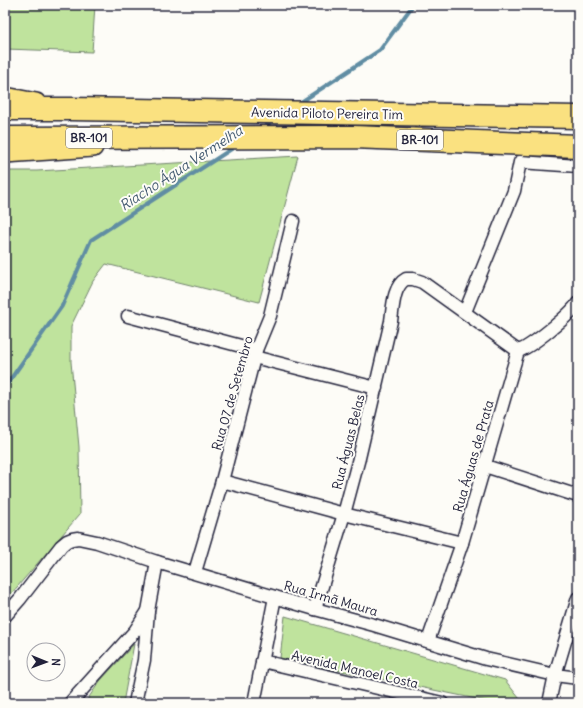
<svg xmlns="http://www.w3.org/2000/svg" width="583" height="708" font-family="Delius,sans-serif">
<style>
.green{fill:#bfe39d;stroke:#70826c}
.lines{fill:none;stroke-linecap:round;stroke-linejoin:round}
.stream{stroke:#608da3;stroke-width:4}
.street-casing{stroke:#22223b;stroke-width:15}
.primary-casing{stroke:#22223b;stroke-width:22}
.highway-casing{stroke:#22223b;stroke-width:25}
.street{stroke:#fdfcf7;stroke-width:12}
.primary{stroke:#fae180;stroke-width:19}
.highway{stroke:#fae180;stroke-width:22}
.labels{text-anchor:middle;stroke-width:4;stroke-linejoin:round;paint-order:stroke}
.shield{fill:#fdfcf7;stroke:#646373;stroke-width:1}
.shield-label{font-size:12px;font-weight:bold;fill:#22223b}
.street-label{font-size:13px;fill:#22223b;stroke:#fdfcf7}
.water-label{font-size:14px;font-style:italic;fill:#41586f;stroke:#fdfcf7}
</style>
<rect width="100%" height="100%" fill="#fdfcf7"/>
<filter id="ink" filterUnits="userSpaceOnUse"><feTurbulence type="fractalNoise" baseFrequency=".025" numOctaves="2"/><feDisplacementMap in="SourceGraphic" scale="8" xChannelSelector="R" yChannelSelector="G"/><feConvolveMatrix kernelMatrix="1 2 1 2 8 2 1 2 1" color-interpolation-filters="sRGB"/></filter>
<g filter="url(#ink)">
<g class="green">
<path d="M 5,5 L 95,5 L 92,52 L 5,49 Z"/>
<path d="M 298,156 L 259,302 L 106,264 L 93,281 L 71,326 L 71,362 L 79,447 L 80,514 L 5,601 L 5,171 L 37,171 Z"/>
<path d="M 285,616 L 505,680 L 523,703 L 496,703 L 280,658 Z"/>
<path d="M 134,644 L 123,703 L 85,703 L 100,681 Z"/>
</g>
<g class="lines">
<g class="stream">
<path d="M 298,104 L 380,50 L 413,5"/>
<path d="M 262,129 L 274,120"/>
<path d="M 5,387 L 62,306 L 91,240 L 236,146"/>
</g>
<defs>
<g id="street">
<path d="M 465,312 L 514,191 L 520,162 L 578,166"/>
<path d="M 128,316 L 256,350"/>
<path d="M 518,351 C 530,348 571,314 578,303"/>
<path d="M 254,357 L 376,388"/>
<path d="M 485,466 L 578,496"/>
<path d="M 222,481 L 344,514 L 462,543"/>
<path d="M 195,572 L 222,481 L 256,350 L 270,316 L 293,221"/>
<path d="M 315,609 L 344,514 L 359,458 L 391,321 C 393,308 393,286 406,279 L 413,279 L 422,282 L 518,351"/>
<path d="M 5,616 L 20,599 L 61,546 L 67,541 L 72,539 L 78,538 L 97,542 L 157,562 L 315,609 L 374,625 L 486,659 L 555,675 L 578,678"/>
<path d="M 428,641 L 462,543 L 518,351"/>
<path d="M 262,661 L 442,703"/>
<path d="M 70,703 L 135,631 L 148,611 L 157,562"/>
<path d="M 135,703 L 144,660 L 148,611"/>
<path d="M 254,703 L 275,597"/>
<path d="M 549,703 L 555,675 L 578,598"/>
</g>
<g id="primary">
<path d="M 5,97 L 36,103"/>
<path d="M 5,153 L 93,147"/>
</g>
<g id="highway">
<path d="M 5,109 L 71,109 L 578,117"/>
<path d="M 5,138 L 353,137 L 578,146"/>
</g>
</defs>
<use href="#street" class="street-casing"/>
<use href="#primary" class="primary-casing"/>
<use href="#highway" class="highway-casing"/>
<use href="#street" class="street"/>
<use href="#primary" class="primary"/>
<use href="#highway" class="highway"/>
</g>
</g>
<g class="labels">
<g class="shield">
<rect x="66" y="128" width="46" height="20" rx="3"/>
<rect x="397" y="130" width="46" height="20" rx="3"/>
</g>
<g class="shield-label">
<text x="89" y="142">BR-101</text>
<text x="420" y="144">BR-101</text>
</g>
<g class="street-label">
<text transform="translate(327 113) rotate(1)" y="5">Avenida Piloto Pereira Tim</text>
<text transform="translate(232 393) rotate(-74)" y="5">Rua 07 de Setembro</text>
<text transform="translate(348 442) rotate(-76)" y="5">Rua Águas Belas</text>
<text transform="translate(473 456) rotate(-74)" y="5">Rua Águas de Prata</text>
<text transform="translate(331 598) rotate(16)" y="5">Rua Irmã Maura</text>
<text transform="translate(355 669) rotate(13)" y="5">Avenida Manoel Costa</text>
</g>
<g class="water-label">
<text transform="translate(181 168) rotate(-33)" y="5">Riacho Água Vermelha</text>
</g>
</g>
<rect width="583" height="708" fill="none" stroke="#fdfcf7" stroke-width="20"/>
<rect x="10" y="10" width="563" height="688" fill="none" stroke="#22223b" stroke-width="1.5" filter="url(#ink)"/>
<g transform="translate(46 662) rotate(91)"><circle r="19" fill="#fdfcf7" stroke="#a5a5ac"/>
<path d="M0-3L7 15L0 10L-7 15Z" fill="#22223b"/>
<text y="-6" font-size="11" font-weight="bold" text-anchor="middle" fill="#22223b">N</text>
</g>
</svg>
